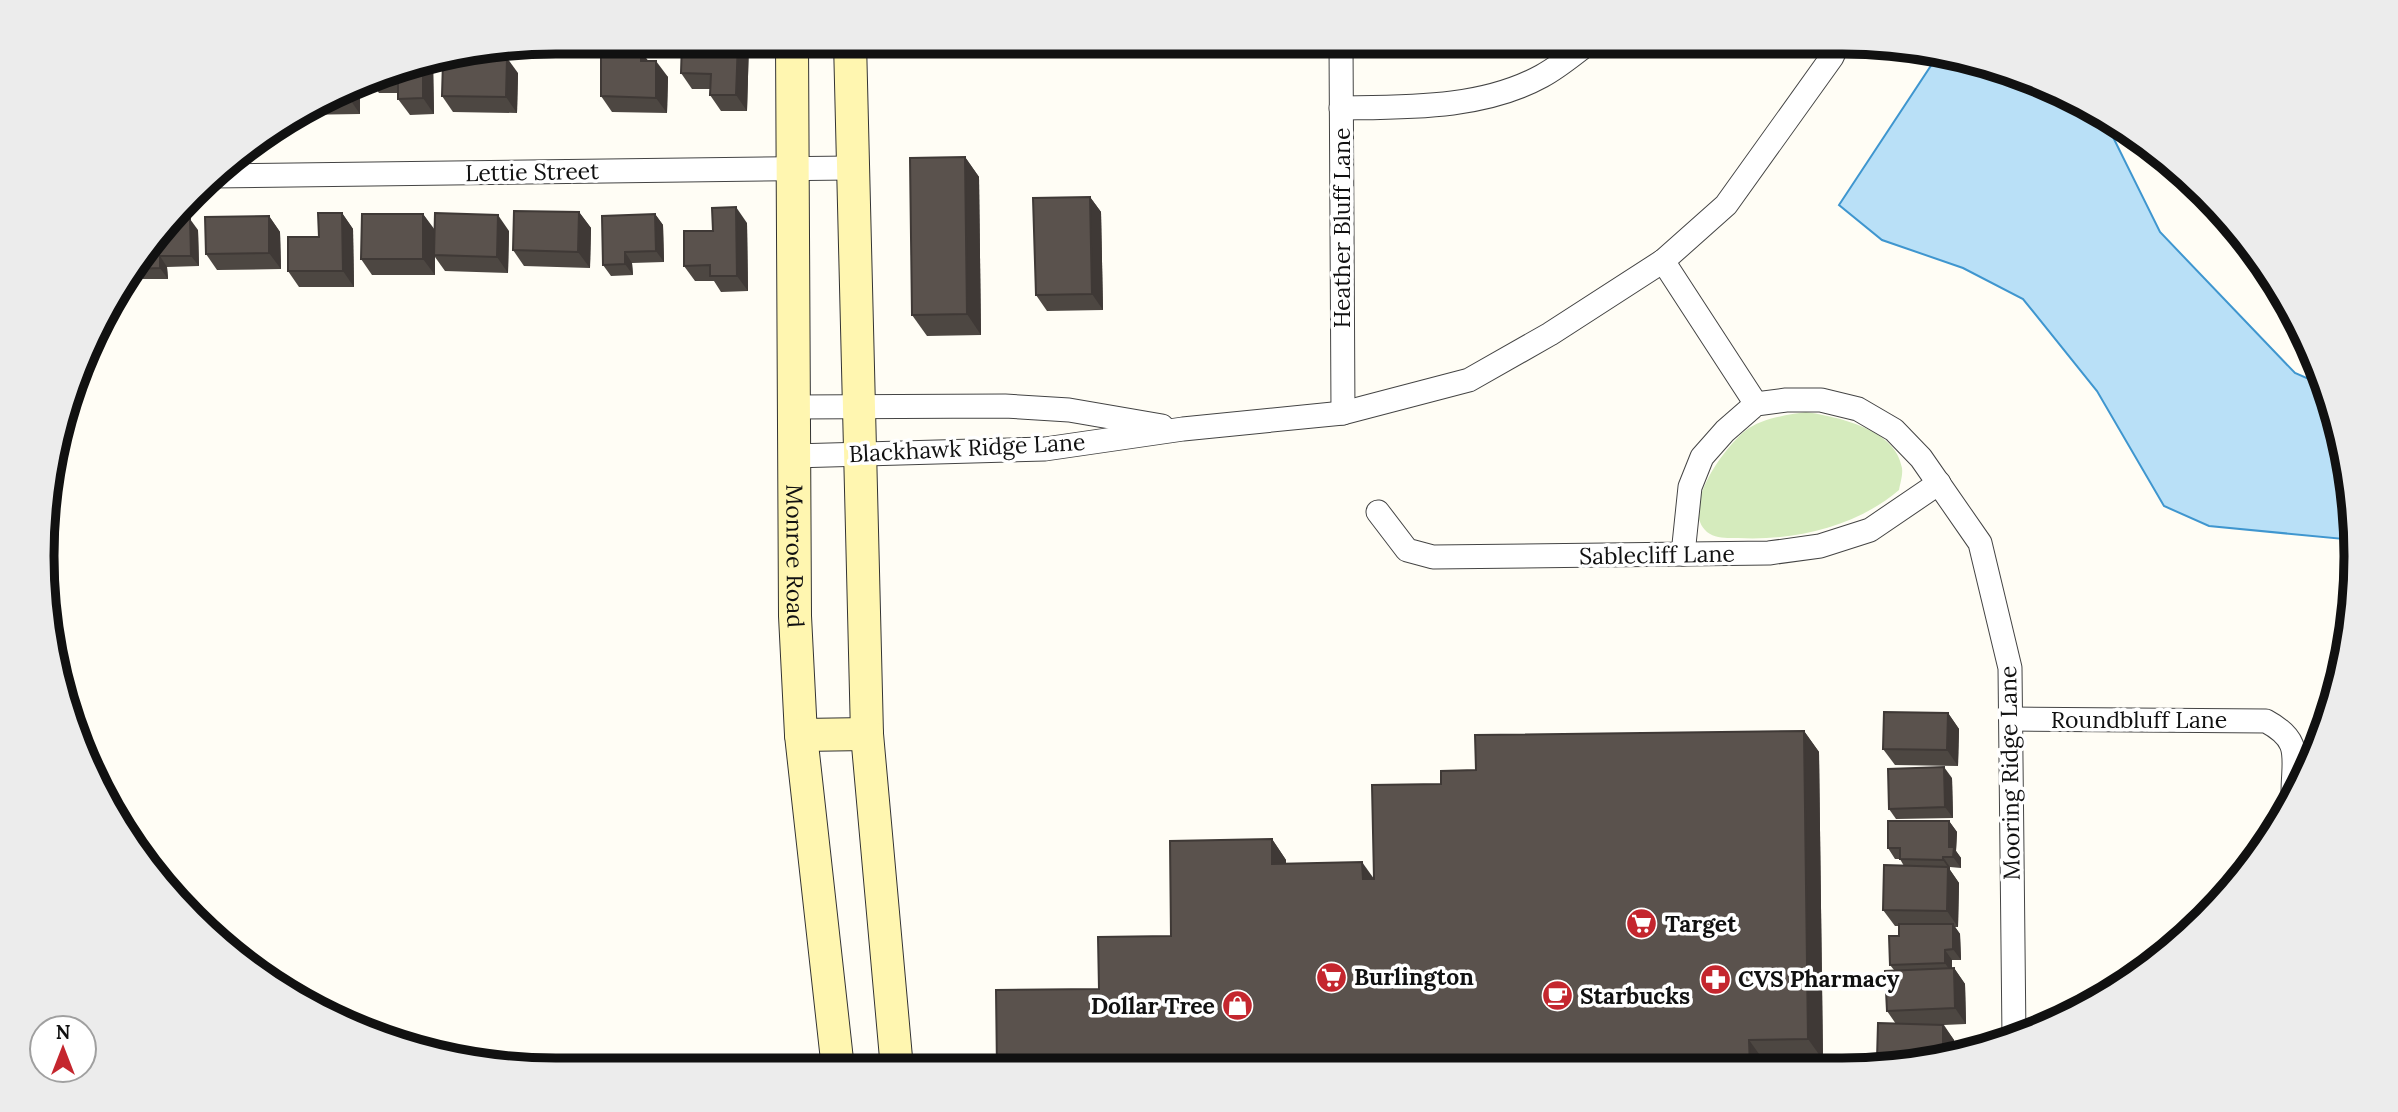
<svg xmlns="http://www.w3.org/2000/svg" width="2398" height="1112" font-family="Lora,serif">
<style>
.green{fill:#d5ebbd}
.water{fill:#b9e0f7;stroke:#3f96cf;stroke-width:2}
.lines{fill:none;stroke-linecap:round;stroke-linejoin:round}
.street-casing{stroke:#444;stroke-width:25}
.secondary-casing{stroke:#333;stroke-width:34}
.street{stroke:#fff;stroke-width:23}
.secondary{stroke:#fff6b0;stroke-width:32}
.wall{fill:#4d4742}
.shaded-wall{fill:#3f3936}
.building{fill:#5a524d;stroke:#3f3936;stroke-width:2}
.labels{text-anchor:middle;stroke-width:7;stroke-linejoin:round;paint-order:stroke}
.street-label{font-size:23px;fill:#111;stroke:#fff}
.poi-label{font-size:23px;font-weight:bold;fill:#111;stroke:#fff;text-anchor:start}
.rim{fill:none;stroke:#111;stroke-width:9}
</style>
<rect width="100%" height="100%" fill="#fffdf5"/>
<path class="green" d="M 1806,412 C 1838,417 1896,429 1902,468 C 1903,475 1900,484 1899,490 C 1856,527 1793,541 1738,538 C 1727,538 1716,539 1707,532 C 1679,508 1725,447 1745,431 C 1761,418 1787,415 1806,412 Z"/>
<path class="water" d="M 1940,52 L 2038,81 L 2108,118 L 2108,127 L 2160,232 L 2295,373 L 2325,386 L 2346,455 L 2354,540 L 2209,526 L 2164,506 L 2097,391 L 2023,299 L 1963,268 L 1882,240 L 1839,205 Z"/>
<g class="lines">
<defs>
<g id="street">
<path d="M 1341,42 L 1343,413"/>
<path d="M 1341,108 C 1408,107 1482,109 1542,76 C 1559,67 1575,53 1590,42"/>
<path d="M 212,176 L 851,168"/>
<path d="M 1663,261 L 1756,404"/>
<path d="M 794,407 L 1005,406 L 1069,410 L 1162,426"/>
<path d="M 793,456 L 1045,449 L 1183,429 L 1343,413 L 1469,380 L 1550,334 L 1663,261 L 1726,205 L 1832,57 L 1839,42"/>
<path d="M 1378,512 L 1407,550 L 1433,557 L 1769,553 L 1820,546 L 1870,530 L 1939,483"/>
<path d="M 1683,554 L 1690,487 L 1702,457 L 1725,431 L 1756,404 L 1786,400 L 1821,400 L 1858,409 L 1894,430 L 1921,458 L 1980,543 L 2010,668 L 2014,1038"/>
<path d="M 2011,719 L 2266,721 C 2303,741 2293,757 2293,794"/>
</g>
<g id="secondary">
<path id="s1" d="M 792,42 L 795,616 L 801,735 L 838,1069"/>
<path d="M 850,42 L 867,734 L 897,1069"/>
<path d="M 801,735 L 867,734"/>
</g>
</defs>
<use href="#street" class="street-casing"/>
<use href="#secondary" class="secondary-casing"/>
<use href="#street" class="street"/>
<use href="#secondary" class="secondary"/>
</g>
<g class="wall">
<path d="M 682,42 L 749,42 L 747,111 L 721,111 L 710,95 L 710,89 L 692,89 L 681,73 Z"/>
<path d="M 648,61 L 668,77 L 667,113 L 612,112 L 601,96 Z"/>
<path d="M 433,62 L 434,114 L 410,115 L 398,99 L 398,93 L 379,93 L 369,79 L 390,69 Z"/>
<path d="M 518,73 L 517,113 L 453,112 L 442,96 Z"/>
<path d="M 360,83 L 360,114 L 298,115 L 297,112 Z"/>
<path d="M 965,157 L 979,177 L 981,335 L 927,336 L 912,315 Z"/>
<path d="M 1090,197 L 1101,212 L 1103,310 L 1047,311 L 1036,295 Z"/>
<path d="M 579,212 L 591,228 L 590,268 L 524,266 L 513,250 Z"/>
<path d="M 342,213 L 353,229 L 354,287 L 299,287 L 288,271 L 319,237 Z"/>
<path d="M 423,214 L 434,230 L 509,231 L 508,273 L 445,271 L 435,257 L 435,275 L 372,275 L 361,259 Z"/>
<path d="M 655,214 L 663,225 L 664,262 L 632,263 L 633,275 L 611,276 L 603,265 Z"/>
<path d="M 269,216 L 280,232 L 281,269 L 217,270 L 206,254 Z"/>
<path d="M 747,223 L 748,291 L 721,292 L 714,281 L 695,281 L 684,266 L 713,231 Z"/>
<path d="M 198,230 L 199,266 L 167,267 L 168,279 L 143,279 L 136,269 Z"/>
<path d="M 1948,713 L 1959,729 L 1958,766 L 1895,765 L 1883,749 Z"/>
<path d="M 1804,731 L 1819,752 L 1823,1060 L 1764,1061 L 1764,1066 L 997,1069 L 1099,989 L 1171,936 L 1272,839 L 1286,860 L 1286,863 L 1374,878 L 1441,784 L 1476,770 Z"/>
<path d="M 1952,778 L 1953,818 L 1896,819 L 1889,809 Z"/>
<path d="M 1949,821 L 1957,832 L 1956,851 L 1961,858 L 1961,868 L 1950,867 L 1950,870 L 1959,883 L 1958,927 L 1955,927 L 1960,934 L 1961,960 L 1952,960 L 1952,968 L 1954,968 L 1965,984 L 1966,1024 L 1944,1025 L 1954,1040 L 1954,1054 L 1909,1066 L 1882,1066 L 1877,1059 L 1896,1024 L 1887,1011 L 1894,970 L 1890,965 L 1899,936 L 1899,926 L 1895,926 L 1883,910 L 1904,866 L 1900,859 L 1895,859 L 1888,848 Z"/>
</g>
<g class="shaded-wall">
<path d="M 738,42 L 749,42 L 747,111 L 736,95 Z"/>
<path d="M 641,51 L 652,66 L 641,61 Z"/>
<path d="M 507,58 L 518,73 L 517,113 L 506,97 Z"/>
<path d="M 656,61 L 668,77 L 667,113 L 656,98 Z"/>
<path d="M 433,62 L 434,114 L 423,98 L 423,64 Z"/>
<path d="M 360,83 L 360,114 L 349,98 L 349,88 Z"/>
<path d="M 965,157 L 979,177 L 981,335 L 967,314 Z"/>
<path d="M 1090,197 L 1101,212 L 1103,310 L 1092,294 Z"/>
<path d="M 736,207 L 747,223 L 748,291 L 737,276 Z"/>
<path d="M 579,212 L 591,228 L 590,268 L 578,252 Z"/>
<path d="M 342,213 L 353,229 L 354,287 L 343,271 Z"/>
<path d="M 423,214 L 435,230 L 435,275 L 423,259 Z"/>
<path d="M 655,214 L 663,225 L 664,262 L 656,251 Z"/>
<path d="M 498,215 L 509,231 L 508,273 L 497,257 Z"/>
<path d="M 269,216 L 280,232 L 281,269 L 269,253 Z"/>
<path d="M 190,219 L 198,230 L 199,266 L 191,256 Z"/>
<path d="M 625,252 L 632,263 L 633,275 L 625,264 Z"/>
<path d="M 160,256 L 167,267 L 168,279 L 160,268 Z"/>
<path d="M 1948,713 L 1959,729 L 1958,766 L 1947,750 Z"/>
<path d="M 1804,731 L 1819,752 L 1823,1060 L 1808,1039 Z"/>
<path d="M 1944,767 L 1952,778 L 1953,818 L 1945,807 Z"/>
<path d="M 1949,821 L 1957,832 L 1956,851 L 1961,858 L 1961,868 L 1953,857 L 1949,847 Z"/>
<path d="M 1272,839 L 1286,860 L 1286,884 L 1272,864 Z"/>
<path d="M 1943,857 L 1950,867 L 1950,870 L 1943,860 Z"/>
<path d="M 1362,862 L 1377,883 L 1363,879 Z"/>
<path d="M 1948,867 L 1959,883 L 1958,927 L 1947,911 Z"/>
<path d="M 1953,924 L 1960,934 L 1961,960 L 1953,949 Z"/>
<path d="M 1945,950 L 1952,960 L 1952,974 L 1945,963 Z"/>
<path d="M 1954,968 L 1965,984 L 1966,1024 L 1955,1008 Z"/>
<path d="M 1943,1025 L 1954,1040 L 1954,1054 L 1943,1057 Z"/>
<path d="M 1749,1040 L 1764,1061 L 1764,1066 L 1750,1066 Z"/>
</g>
<g class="building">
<path d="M 682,42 L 738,42 L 736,95 L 710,95 L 711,74 L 681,73 Z"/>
<path d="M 601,50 L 641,51 L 641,61 L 656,61 L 656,98 L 601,96 Z"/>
<path d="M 464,57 L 507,58 L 506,97 L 442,96 L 443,61 Z"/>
<path d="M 423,64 L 423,98 L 398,99 L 398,77 L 372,78 L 390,69 Z"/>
<path d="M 349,88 L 349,98 L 327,98 Z"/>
<path d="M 965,157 L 967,314 L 912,315 L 910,158 Z"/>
<path d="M 1090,197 L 1092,294 L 1036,295 L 1033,198 Z"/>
<path d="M 736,207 L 737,276 L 710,276 L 710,265 L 684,266 L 684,231 L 713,231 L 712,208 Z"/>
<path d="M 514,211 L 579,212 L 578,252 L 513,250 Z"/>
<path d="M 318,213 L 342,213 L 343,271 L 288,271 L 288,237 L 319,237 Z"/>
<path d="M 435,213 L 498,215 L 497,257 L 434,255 Z"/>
<path d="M 362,214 L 423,214 L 423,259 L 361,259 Z"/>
<path d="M 655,214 L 656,251 L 625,252 L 625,264 L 603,265 L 602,216 Z"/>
<path d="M 269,216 L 269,253 L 206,254 L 205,217 Z"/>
<path d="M 190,219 L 191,256 L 160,256 L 160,268 L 136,269 L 176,220 Z"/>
<path d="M 1884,712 L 1948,713 L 1947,750 L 1883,749 Z"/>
<path d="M 1804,731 L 1808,1039 L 1749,1040 L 1750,1066 L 1680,1066 L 1680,1063 L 1549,1065 L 1549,1067 L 1376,1067 L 1376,1063 L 1173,1066 L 1173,1068 L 997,1069 L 996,990 L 1099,989 L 1098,937 L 1171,936 L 1170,841 L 1272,839 L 1272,864 L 1362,862 L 1363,879 L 1374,879 L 1372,785 L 1441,784 L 1441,771 L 1476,770 L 1475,735 Z"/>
<path d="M 1944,767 L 1945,807 L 1889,809 L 1888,769 Z"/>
<path d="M 1888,821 L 1949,821 L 1949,847 L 1954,847 L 1953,857 L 1943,857 L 1943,860 L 1900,859 L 1900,848 L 1888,848 Z"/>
<path d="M 1884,865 L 1948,867 L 1947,911 L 1883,910 Z"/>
<path d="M 1899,924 L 1953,924 L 1953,949 L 1945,950 L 1945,963 L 1890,965 L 1889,936 L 1899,936 Z"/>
<path d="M 1954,968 L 1955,1008 L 1887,1011 L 1885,971 Z"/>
<path d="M 1878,1023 L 1943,1025 L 1943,1057 L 1931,1060 L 1877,1059 Z"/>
</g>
<defs>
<symbol id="supermarket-disc" viewBox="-11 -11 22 22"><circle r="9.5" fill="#c4262e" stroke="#fff"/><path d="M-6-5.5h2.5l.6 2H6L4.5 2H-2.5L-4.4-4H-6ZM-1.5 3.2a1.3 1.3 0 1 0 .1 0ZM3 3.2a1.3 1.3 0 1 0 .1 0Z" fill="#fff"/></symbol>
<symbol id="pharmacy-disc" viewBox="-11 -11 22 22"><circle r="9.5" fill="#c4262e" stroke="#fff"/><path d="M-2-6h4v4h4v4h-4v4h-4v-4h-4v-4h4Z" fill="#fff"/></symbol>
<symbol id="cafe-disc" viewBox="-11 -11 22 22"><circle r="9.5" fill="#c4262e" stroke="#fff"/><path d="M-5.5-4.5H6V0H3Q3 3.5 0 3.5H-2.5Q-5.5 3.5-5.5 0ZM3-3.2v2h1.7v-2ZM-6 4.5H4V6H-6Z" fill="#fff"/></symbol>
<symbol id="shop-disc" viewBox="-11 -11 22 22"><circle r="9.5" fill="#c4262e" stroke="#fff"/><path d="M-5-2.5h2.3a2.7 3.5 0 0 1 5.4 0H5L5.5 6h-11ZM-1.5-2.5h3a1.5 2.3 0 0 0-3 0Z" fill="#fff"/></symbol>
</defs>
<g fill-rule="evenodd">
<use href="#supermarket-disc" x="1624" y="906" width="35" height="35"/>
<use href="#supermarket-disc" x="1314" y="960" width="35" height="35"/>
<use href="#pharmacy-disc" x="1698" y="962" width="35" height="35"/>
<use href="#cafe-disc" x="1540" y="978" width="35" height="35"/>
<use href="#shop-disc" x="1220" y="988" width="35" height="35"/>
</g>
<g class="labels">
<g class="street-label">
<text transform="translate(532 172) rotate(-1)" y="8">Lettie Street</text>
<text transform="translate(1342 228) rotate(-90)" y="8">Heather Bluff Lane</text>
<text transform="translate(967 448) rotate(-3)" y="8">Blackhawk Ridge Lane</text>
<text transform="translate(1657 555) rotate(-1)" y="8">Sablecliff Lane</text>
<text dy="8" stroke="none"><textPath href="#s1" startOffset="514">Monroe Road</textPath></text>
<text x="2139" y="728">Roundbluff Lane</text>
<text transform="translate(2010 773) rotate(-91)" y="8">Mooring Ridge Lane</text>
</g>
<g class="poi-label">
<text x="1665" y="932">Target</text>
<text x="1354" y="985">Burlington</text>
<text x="1738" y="987">CVS Pharmacy</text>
<text x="1580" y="1004">Starbucks</text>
<text x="1215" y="1014" text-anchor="end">Dollar Tree</text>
</g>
</g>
<path d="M0 0H2398V1112H0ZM556 54H1842A502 502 0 0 1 2344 556V556A502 502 0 0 1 1842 1058H556A502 502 0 0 1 54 556V556A502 502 0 0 1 556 54Z" fill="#ececec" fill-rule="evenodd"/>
<path class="rim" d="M556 54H1842A502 502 0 0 1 2344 556V556A502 502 0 0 1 1842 1058H556A502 502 0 0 1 54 556V556A502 502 0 0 1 556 54Z"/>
<g transform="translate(63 1049)"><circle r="33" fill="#ffffff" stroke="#a0a0a0" stroke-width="2"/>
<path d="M0-5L12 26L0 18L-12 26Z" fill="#c4262e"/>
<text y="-10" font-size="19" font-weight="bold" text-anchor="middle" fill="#111111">N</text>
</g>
</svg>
